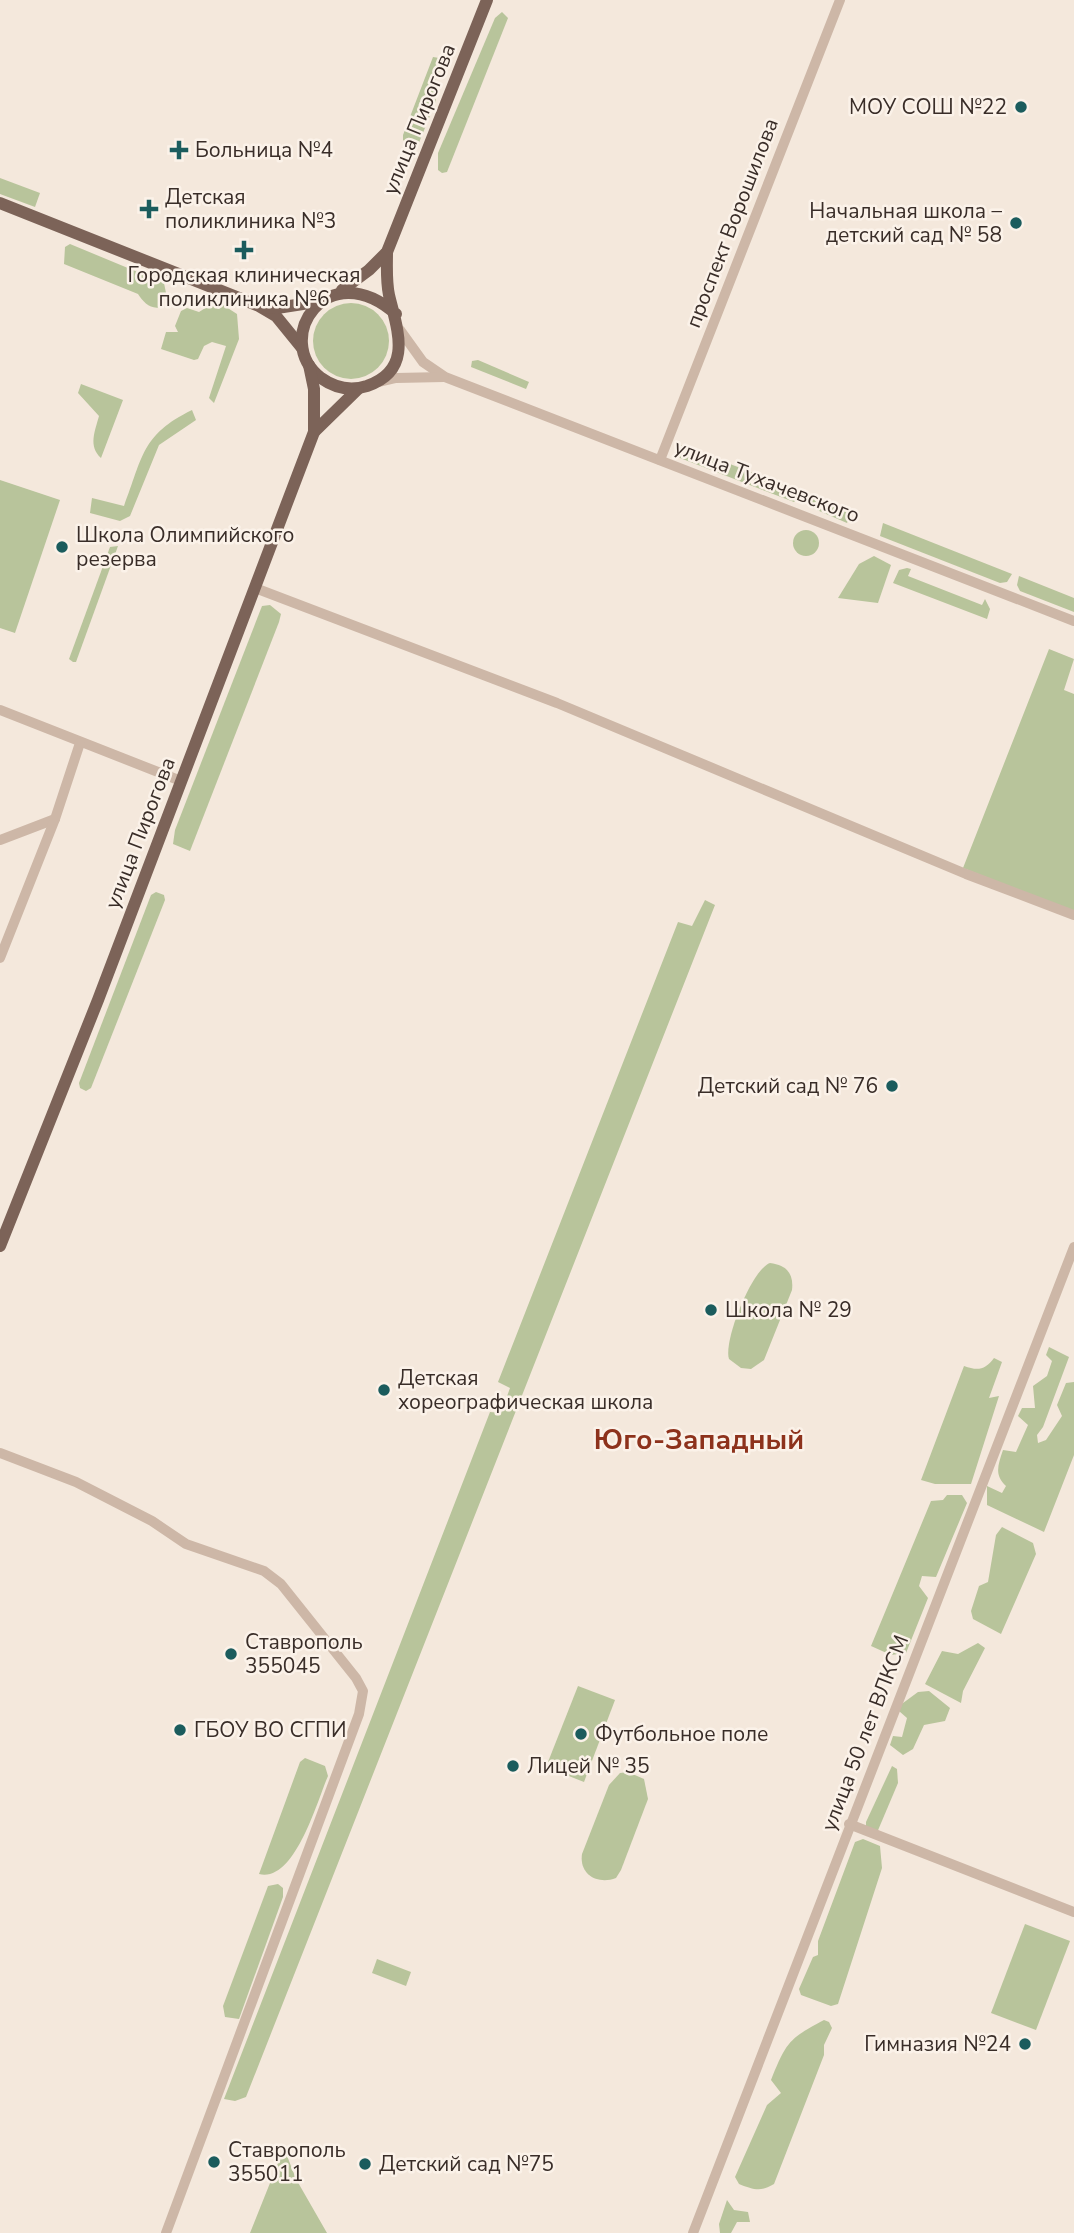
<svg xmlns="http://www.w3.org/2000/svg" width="1074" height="2233" font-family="'Nunito Sans',sans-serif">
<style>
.green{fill:#b8c49b}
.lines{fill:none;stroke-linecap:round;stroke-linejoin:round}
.minor{stroke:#cdb7a7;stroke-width:10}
.major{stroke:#7c6358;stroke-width:12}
.poi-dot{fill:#1b5c5d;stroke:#fbf2e9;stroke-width:2.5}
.labels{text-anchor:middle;stroke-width:5;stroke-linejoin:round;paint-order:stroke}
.poi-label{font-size:21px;fill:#392d28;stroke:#fbf2e9;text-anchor:start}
.street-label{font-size:21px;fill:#392d28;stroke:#fbf2e9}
.district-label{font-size:28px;font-weight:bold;fill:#8d321c;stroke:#fbf2e9}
</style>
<rect width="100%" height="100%" fill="#f4e8dc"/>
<g class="green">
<path d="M 502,12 L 508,18 L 447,172 L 442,173 L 438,170 L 438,153 L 495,18 Z"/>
<path d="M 433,57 L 445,59 L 433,86 L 436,101 L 418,145 L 414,147 L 403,140 L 403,135 Z"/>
<path d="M 0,178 L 40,193 L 35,207 L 0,194 Z"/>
<path d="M 70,244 L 164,283 L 166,293 L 161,307 C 151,310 143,302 138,294 L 64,264 L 65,247 Z"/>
<circle cx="351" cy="341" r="38"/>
<path d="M 223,305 L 237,314 L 239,339 L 214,403 L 209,398 L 226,346 L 212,342 L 204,346 L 198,359 L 194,360 L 161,349 L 166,332 L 178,332 L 175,326 L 181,311 L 187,308 L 199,312 L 207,307 Z"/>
<path d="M 478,360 L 529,382 L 526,389 L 471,367 L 472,361 Z"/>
<path d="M 81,384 L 123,400 L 101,458 C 88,446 95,431 99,416 L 78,393 Z"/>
<path d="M 192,410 L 196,420 L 159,445 L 130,516 L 120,521 L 90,513 L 92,498 L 124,506 C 143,457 141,435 192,410 Z"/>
<path d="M 675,443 L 803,492 L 802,497 L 794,502 L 680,458 L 675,452 Z"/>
<path d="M 0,480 L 60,500 L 15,633 L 0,628 Z"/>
<path d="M 812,496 L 852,511 L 847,523 L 810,507 L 808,503 Z"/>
<path d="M 883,523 L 1012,574 L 1007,582 L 1000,583 L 880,536 Z"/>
<circle cx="806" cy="543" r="13"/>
<path d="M 118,546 L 76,662 L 73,662 L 69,659 L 110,547 Z"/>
<path d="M 874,556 L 891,565 L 878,603 L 838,598 L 859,564 Z"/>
<path d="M 907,568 L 911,569 L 908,576 L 982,605 L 985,599 L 990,609 L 987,619 L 893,583 L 899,570 Z"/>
<path d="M 1019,576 L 1074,598 L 1074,612 L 1020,591 L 1017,585 Z"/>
<path d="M 270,605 L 281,614 L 279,622 L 190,851 L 173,844 L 175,830 L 262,606 Z"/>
<path d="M 1049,649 L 1074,659 L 1064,690 L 1074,694 L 1074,912 L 963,868 Z"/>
<path d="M 156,892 L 164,895 L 165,900 L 91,1088 L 86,1091 L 80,1088 L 79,1083 L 151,895 Z"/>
<path d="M 705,900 L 715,905 L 246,2097 L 235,2101 L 224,2099 L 490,1412 L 501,1413 L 510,1388 L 498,1382 L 678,922 L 692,926 Z"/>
<path d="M 770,1263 C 786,1265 794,1273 792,1290 L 764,1360 L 751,1369 L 741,1368 L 729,1359 C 723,1341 752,1269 770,1263 Z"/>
<path d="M 1049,1347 L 1069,1357 L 1043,1427 L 1037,1435 L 1038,1443 L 1046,1440 L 1062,1416 L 1057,1405 L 1066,1383 L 1074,1382 L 1074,1455 L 1044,1532 L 987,1505 L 987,1486 L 1002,1493 L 1006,1486 C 994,1475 998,1465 1003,1450 L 1016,1452 L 1028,1425 L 1018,1416 L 1022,1408 L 1035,1408 L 1033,1386 L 1047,1376 L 1052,1361 L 1046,1355 Z"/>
<path d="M 994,1358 L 1002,1362 L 989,1398 L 999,1396 L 971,1484 L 935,1484 L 921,1480 L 964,1366 C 978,1371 985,1370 994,1358 Z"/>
<path d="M 947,1495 L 962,1495 L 967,1503 L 936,1577 L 922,1576 L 919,1586 L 928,1598 L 906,1653 L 891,1655 L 871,1646 L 931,1501 L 943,1500 Z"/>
<path d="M 1002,1527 L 1033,1543 L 1036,1554 L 1001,1634 L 973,1619 L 971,1611 L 979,1586 L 988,1582 L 996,1535 Z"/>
<path d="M 978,1643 L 985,1648 L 963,1691 L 961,1703 L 925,1684 L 942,1651 L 958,1654 Z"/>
<path d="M 578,1686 L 615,1700 L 584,1782 L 546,1767 Z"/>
<path d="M 929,1691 L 950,1708 L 945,1721 L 924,1725 L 913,1749 L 903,1755 L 890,1745 L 893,1736 L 902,1737 L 907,1718 L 899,1711 L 899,1706 L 918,1692 Z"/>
<path d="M 305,1758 L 325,1766 L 328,1776 C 317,1801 295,1883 259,1874 L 300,1762 Z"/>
<path d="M 892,1766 L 897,1769 L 898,1783 L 876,1835 L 866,1827 L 866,1822 Z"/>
<path d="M 628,1772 L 644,1779 L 648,1799 L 621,1870 L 616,1878 C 598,1885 579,1875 582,1854 L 609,1785 L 620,1773 Z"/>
<path d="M 863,1839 L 880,1846 L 882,1868 L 838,2004 L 831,2006 L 801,1995 L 799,1989 L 813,1957 L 818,1955 L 818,1941 L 855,1842 Z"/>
<path d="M 278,1884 L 283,1888 L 283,1897 L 239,2019 L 225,2017 L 223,2006 L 268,1886 Z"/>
<path d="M 1025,1924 L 1070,1941 L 1036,2030 L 991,2013 Z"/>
<path d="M 377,1959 L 411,1972 L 406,1986 L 372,1973 Z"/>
<path d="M 824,2020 L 829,2022 L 832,2028 L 824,2045 L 824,2055 L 774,2184 C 761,2192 754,2190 739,2184 L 735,2177 L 767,2105 L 781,2093 L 771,2080 C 786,2043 788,2039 824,2020 Z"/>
<path d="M 284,2148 L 296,2179 L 327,2233 L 250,2233 Z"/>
<path d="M 727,2200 L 734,2210 L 748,2212 L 750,2222 L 737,2222 L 731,2233 L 720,2233 L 719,2224 Z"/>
</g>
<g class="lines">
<g class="minor">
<path d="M 400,330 L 423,362 L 445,377 L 1074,621"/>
<path d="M 379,382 L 396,378 L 444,377"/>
<path d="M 660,460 L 840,0"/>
<path d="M 255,588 L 557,703 L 966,874 L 1074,915"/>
<path d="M 0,710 L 181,781"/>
<path d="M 0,840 L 55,819"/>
<path d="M 0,958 L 55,819 L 80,743"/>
<path d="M 0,1453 L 76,1482 L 152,1521 L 186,1544 L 264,1571 L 281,1584 L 356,1678 L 363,1691 L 359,1714 L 166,2233"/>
<path d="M 849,1824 L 1074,1912"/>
<path d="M 693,2233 L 1074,1247"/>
</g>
<g class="major">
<path d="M 0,203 L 259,306 L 276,316 L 302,348"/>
<path d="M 387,252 C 387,266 386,281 389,295 C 397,329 414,370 367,386 C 351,391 335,388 321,378 C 271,340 327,253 396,314"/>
<path d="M 342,290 L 369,270 L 387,252 L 487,0"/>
<path d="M 264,307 L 277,308 L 322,301"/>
<path d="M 314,432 L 358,389"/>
<path d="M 0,1246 L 98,1000 L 314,432 L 314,389 L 309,365"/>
</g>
</g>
<g class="poi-dot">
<circle cx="1021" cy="107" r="7"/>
<path d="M175.5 139.5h7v7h7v7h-7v7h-7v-7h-7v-7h7z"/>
<path d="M145.5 198.5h7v7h7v7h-7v7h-7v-7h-7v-7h7z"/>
<circle cx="1016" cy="223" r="7"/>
<path d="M240.5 239.5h7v7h7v7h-7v7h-7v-7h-7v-7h7z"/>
<circle cx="62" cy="547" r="7"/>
<circle cx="892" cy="1086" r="7"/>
<circle cx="711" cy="1310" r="7"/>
<circle cx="384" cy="1390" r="7"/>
<circle cx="231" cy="1654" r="7"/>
<circle cx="180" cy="1730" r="7"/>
<circle cx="581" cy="1734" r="7"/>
<circle cx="513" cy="1766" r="7"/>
<circle cx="1025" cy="2044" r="7"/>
<circle cx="214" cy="2162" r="7"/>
<circle cx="365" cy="2164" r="7"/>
</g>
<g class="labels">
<g class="poi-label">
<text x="1007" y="114" text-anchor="end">МОУ СОШ №22</text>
<text x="195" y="157">Больница №4</text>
<text x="165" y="204">Детская<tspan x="165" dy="24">поликлиника №3</tspan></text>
<text x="1002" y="218" text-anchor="end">Начальная школа –<tspan x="1002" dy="24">детский сад № 58</tspan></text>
<text x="244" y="282" text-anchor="middle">Городская клиническая<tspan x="244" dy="24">поликлиника №6</tspan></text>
<text x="76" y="542">Школа Олимпийского<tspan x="76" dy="24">резерва</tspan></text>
<text x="878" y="1093" text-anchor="end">Детский сад № 76</text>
<text x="725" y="1317">Школа № 29</text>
<text x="398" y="1385">Детская<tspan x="398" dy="24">хореографическая школа</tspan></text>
<text x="245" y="1649">Ставрополь<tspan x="245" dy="24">355045</tspan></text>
<text x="194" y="1737">ГБОУ ВО СГПИ</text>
<text x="595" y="1741">Футбольное поле</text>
<text x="527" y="1773">Лицей № 35</text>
<text x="1011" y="2051" text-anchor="end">Гимназия №24</text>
<text x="228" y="2157">Ставрополь<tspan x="228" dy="24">355011</tspan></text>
<text x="379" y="2171">Детский сад №75</text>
</g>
<g class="street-label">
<text transform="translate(419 119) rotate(-68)" y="7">улица Пирогова</text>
<text transform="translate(732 223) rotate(-69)" y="7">проспект Ворошилова</text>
<text transform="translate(767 481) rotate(21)" y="7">улица Тухачевского</text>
<text transform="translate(140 833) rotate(-69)" y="7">улица Пирогова</text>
<text transform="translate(865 1733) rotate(-69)" y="7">улица 50 лет ВЛКСМ</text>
</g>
<g class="district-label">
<text x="699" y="1449">Юго-Западный</text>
</g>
</g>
</svg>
